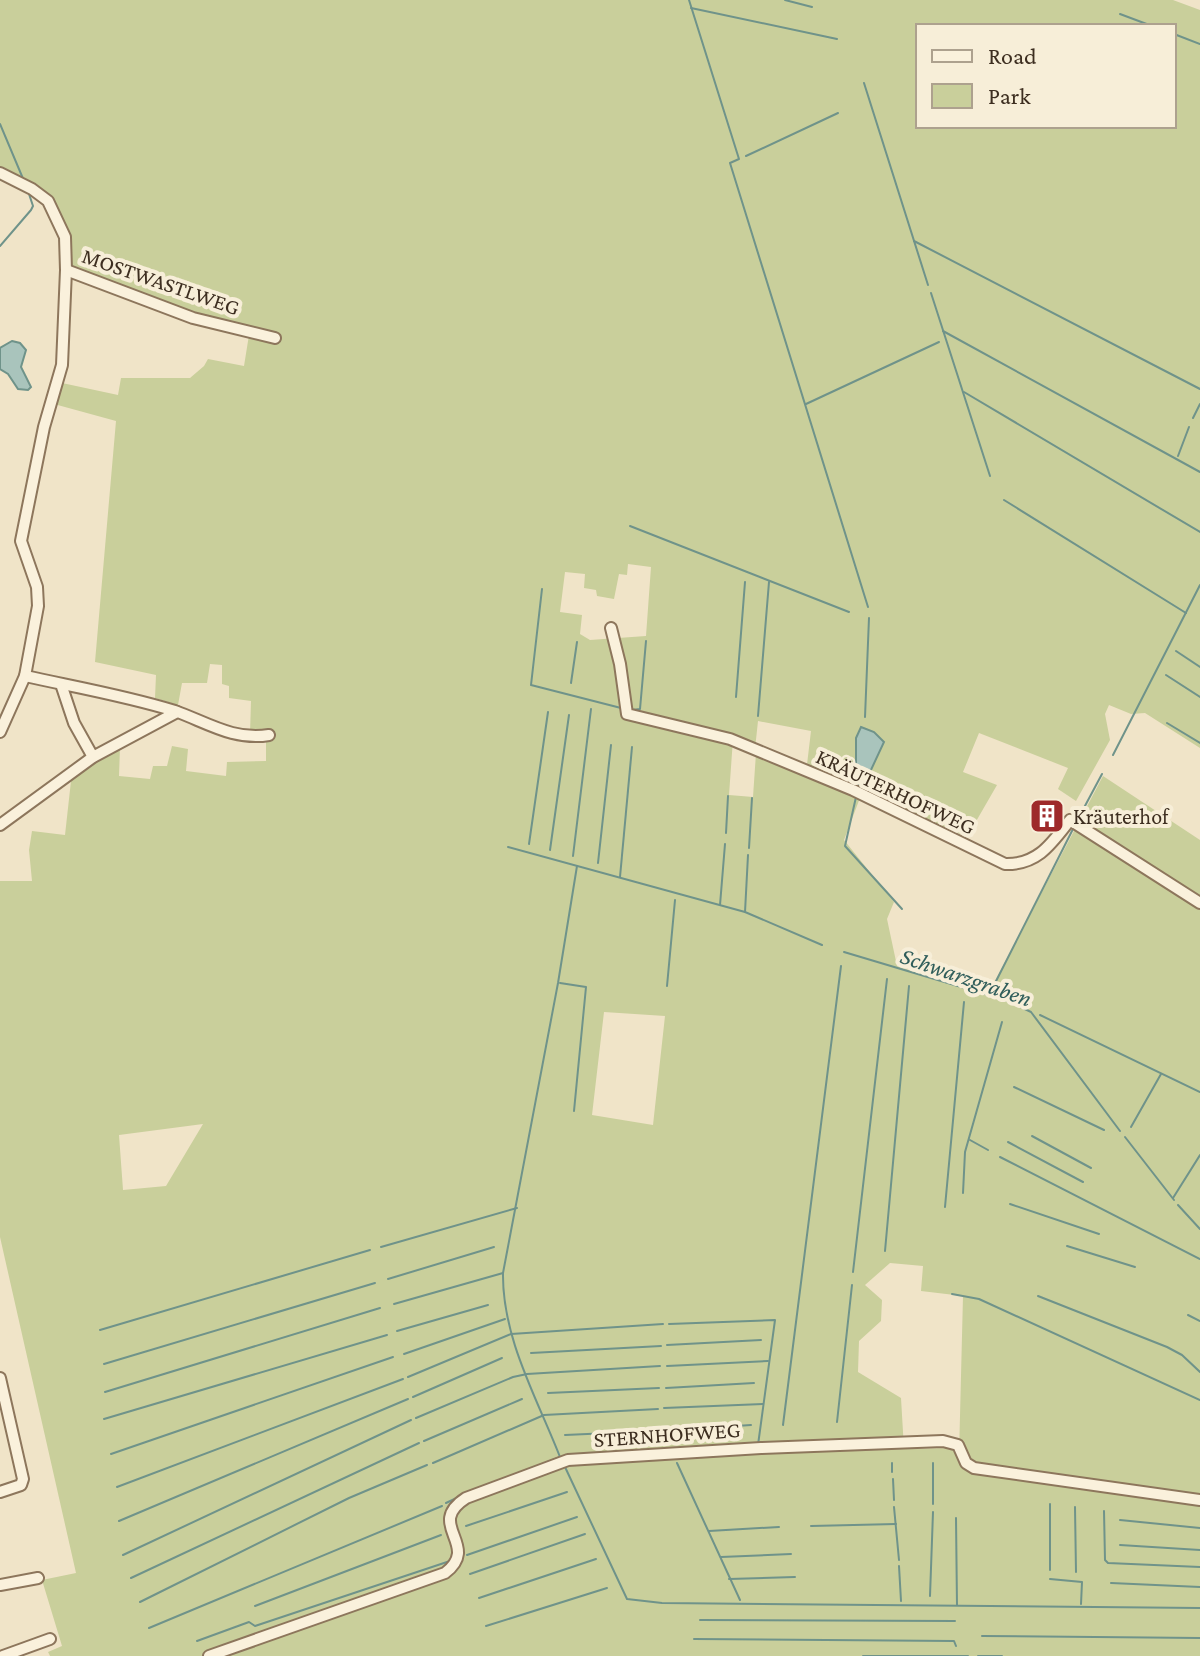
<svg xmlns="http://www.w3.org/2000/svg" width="1200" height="1656" font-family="'Crimson Pro',serif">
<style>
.green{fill:#c9cf9b;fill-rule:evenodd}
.water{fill:#a9c4bc;stroke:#6f938a;stroke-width:2}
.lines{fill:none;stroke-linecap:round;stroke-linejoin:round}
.stream{stroke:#6f938a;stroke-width:2}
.minor-casing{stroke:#8d765c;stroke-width:14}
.minor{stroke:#faf1dc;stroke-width:10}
.labels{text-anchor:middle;stroke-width:8;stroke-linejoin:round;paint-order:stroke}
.street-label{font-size:22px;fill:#3d2e20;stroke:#f7eed8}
.poi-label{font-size:22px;fill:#3d2e20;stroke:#f7eed8;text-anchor:start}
.water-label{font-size:24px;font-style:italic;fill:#2f5d5a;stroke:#f7eed8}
</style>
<rect width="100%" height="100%" fill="#f0e4c8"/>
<path class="green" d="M 0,0 L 1173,0 L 1200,10 L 1200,748 L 1145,713 L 1131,714 L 1109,705 L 1105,714 L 1110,740 L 1076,801 L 1058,789 L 1068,768 L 979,733 L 963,772 L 997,785 L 967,837 L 863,790 L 844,840 L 894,902 L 887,919 L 897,966 L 987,996 L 1103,776 L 1200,840 L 1200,1656 L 50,1656 L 48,1652 L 62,1646 L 42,1580 L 76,1573 L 0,1237 L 0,881 L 32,881 L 29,850 L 32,831 L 65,835 L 71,781 L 76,773 L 120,747 L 119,776 L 150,779 L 153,766 L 167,766 L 172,746 L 188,749 L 186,771 L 226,776 L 227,762 L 266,761 L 266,739 L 250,734 L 251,701 L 229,698 L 229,686 L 222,684 L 222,665 L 210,664 L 207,683 L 182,683 L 178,705 L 155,698 L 156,675 L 95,662 L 116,421 L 54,404 L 62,383 L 118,395 L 121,378 L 190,378 L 204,366 L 208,359 L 244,366 L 249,335 L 61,273 L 63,243 L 43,200 L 0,177 ZM 918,26 L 1174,26 L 1174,126 L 918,126 ZM 628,564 L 651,567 L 646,636 L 590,640 L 580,634 L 582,615 L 560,612 L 565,572 L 585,574 L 584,588 L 596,590 L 597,596 L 614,599 L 619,574 L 627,575 ZM 758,721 L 811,731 L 806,773 L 756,753 L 753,797 L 729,795 L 733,739 L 755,749 ZM 604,1012 L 665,1016 L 653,1125 L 592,1115 ZM 203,1124 L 166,1186 L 123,1190 L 119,1135 ZM 890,1263 L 923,1266 L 921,1291 L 963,1296 L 959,1456 L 950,1448 L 904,1449 L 901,1398 L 858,1372 L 859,1341 L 881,1321 L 882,1300 L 865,1285 Z"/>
<g class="water">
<path d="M 12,341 L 20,343 L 26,350 L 21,367 L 31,387 L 28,390 L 18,389 L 8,374 L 0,369 L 0,348 Z"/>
<path d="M 861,727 L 874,732 L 884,742 L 870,772 L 862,778 L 856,772 L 856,738 Z"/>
</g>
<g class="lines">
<g class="stream">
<path d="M 689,0 L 739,159 L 730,163 L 868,607"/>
<path d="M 785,0 L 812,7"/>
<path d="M 691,8 L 837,39"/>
<path d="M 1120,14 L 1152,26"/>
<path d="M 1174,34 L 1200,44"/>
<path d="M 864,83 L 928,285"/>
<path d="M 0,124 L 24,181"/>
<path d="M 746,156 L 838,113"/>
<path d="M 914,241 L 1200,389"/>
<path d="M 0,246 L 31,210 L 33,206 L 28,191"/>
<path d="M 931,293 L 990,476"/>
<path d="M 943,331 L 1200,472"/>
<path d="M 964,392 L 1200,532"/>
<path d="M 806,404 L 939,342"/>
<path d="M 1193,418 L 1200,404"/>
<path d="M 1178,456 L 1189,427"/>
<path d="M 1004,500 L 1186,613"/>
<path d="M 630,526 L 849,612"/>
<path d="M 542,589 L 531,685 L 621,708"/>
<path d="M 1176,651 L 1200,667"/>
<path d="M 1166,675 L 1200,697"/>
<path d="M 571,683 L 577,642"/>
<path d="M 736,697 L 745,582"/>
<path d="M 632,710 L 640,709 L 646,641"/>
<path d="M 758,716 L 769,582"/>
<path d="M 865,717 L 869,618"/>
<path d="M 1167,723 L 1200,743"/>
<path d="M 1113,755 L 1200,585"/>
<path d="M 858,786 L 859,777"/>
<path d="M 856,797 L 845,846 L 902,909"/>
<path d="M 1078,819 L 1102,774"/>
<path d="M 726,833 L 728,796"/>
<path d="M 529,844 L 548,712"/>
<path d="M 508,847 L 745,912 L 822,945"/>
<path d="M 749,848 L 752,798"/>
<path d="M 550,850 L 569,715"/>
<path d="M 573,856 L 591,709"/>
<path d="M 598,863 L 611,745"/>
<path d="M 620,877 L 632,747"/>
<path d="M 720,905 L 725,844"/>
<path d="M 745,912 L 748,855"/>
<path d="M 844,952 L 1008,1001 L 1031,1012 L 1120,1131"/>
<path d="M 560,983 L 586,987 L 574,1111"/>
<path d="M 667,986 L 675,900"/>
<path d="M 989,995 L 1073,829"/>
<path d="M 1040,1015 L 1200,1092"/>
<path d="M 1014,1087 L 1104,1130"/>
<path d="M 1131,1127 L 1161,1074"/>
<path d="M 1032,1136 L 1091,1168"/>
<path d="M 1125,1137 L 1174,1200"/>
<path d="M 970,1140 L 988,1150"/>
<path d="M 1008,1142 L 1083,1182"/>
<path d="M 1000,1157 L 1200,1259"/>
<path d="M 963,1193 L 965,1152 L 1002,1022"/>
<path d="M 1173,1198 L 1200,1155"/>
<path d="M 1010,1204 L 1099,1234"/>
<path d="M 1178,1205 L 1200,1229"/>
<path d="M 945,1207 L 964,1002"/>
<path d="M 1067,1246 L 1135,1267"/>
<path d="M 381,1247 L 517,1208"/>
<path d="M 885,1251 L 909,986"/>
<path d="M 853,1272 L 887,979"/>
<path d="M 388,1279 L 494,1247"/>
<path d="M 952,1294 L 979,1299 L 1200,1400"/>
<path d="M 1038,1296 L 1167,1347 L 1182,1355 L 1200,1372"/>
<path d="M 394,1304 L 503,1273"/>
<path d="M 1188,1315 L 1200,1321"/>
<path d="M 669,1324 L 775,1320 L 758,1445"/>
<path d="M 100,1330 L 370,1250"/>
<path d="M 397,1331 L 488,1305"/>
<path d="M 667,1345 L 761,1340"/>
<path d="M 531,1353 L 661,1346"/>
<path d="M 404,1354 L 505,1319"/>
<path d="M 104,1364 L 375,1283"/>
<path d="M 667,1366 L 768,1361"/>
<path d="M 408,1377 L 511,1334 L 663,1324"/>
<path d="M 666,1388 L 754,1383"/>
<path d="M 105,1392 L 380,1308"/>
<path d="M 548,1393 L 659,1388"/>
<path d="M 413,1397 L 502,1358"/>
<path d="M 664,1408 L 763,1404"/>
<path d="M 416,1418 L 513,1377 L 527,1374 L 660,1366"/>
<path d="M 104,1419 L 387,1335"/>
<path d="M 837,1422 L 852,1285"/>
<path d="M 783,1425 L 841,966"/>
<path d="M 661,1431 L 751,1425"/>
<path d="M 565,1435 L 654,1431"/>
<path d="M 424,1441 L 522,1399"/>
<path d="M 111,1454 L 393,1357"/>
<path d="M 560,1457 C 537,1398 502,1338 503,1273 L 558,983 L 577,866"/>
<path d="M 433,1463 L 544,1415 L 658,1409"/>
<path d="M 677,1463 L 740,1600"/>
<path d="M 892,1463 L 892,1472"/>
<path d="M 933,1463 L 933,1504"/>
<path d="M 565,1467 L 627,1599 L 662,1603 L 1200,1608"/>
<path d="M 525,1471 L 560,1457"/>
<path d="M 893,1479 L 894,1500"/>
<path d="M 117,1487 L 403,1379"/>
<path d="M 446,1503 L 463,1495"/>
<path d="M 1050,1504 L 1050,1570"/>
<path d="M 894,1507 L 899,1560"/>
<path d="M 1075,1507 L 1076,1572"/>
<path d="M 1104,1511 L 1105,1560 L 1108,1563 L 1200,1567"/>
<path d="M 956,1518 L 957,1605"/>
<path d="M 1120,1520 L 1200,1528"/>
<path d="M 119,1521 L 408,1399"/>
<path d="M 466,1526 L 567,1492"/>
<path d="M 811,1526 L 896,1524"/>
<path d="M 709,1531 L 779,1527"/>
<path d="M 1120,1545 L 1200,1550"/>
<path d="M 123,1555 L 411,1420"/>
<path d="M 467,1555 L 577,1517"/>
<path d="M 721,1557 L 791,1554"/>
<path d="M 899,1566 L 901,1601"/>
<path d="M 470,1574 L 585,1534"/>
<path d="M 131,1578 L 419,1443"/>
<path d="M 729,1579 L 795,1577"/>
<path d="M 1050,1579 L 1082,1582 L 1081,1604"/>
<path d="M 1111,1583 L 1200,1587"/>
<path d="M 930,1596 L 933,1512"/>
<path d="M 479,1598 L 596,1559"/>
<path d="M 140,1602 L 349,1498 L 427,1465"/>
<path d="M 255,1606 L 441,1535"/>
<path d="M 700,1620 L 955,1621"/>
<path d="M 486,1626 L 607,1588"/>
<path d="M 149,1628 L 442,1506"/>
<path d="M 982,1636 L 1200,1638"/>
<path d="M 694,1639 L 954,1641 L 956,1646"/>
<path d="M 197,1641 L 249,1622 L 255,1626 L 450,1561"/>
<path d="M 863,1656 L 968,1656"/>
<path d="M 978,1656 L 1002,1656"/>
</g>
<defs>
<g id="minor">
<path d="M 0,173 L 32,189 L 48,201 L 65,237 L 66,270 L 62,365 L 44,427 L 21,541 L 37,587 L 38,606 L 25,676 L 0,732"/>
<path d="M 66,270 L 193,318 L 275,338"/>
<path d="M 611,628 L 620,664 L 627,714 L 730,739 L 853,790 L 1005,864 C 1038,865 1052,843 1070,820 L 1200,903"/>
<path d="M 25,676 C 75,687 127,696 175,711 C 206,722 234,741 269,735"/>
<path d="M 61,684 L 74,723 L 93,757"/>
<path d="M 0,825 L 93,757 L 177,712"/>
<path d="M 0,1378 L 23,1479 L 21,1485 L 0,1492"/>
<path d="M 0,1585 L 38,1578"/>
<path d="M 3,1656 L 50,1639"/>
<path d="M 209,1656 L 445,1573 C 482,1545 424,1525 466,1498 L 568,1460 L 761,1448 L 943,1441 L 958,1445 L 966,1463 L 974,1468 L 1200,1500"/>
</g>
</defs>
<use href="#minor" class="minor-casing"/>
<use href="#minor" class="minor"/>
</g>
<defs>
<symbol id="building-square" viewBox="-11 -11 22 22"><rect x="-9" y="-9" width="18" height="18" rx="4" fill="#9e2a2b" stroke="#f7eed8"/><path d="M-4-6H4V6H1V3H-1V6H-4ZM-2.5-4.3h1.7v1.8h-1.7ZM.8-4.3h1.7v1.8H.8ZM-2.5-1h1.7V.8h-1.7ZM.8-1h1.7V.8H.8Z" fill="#fff"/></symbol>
</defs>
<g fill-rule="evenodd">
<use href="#building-square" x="1027" y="796" width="40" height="40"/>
</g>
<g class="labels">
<g class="street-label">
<text transform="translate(161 281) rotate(19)" y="8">MOSTWASTLWEG</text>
<text transform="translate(896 791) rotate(25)" y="8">KRÄUTERHOFWEG</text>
<text transform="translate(667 1434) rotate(-4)" y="8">STERNHOFWEG</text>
</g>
<g class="poi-label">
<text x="1073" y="824">Kräuterhof</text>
</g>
<g class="water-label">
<text transform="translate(966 977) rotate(19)" y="8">Schwarzgraben</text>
</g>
</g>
<rect x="916" y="24" width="260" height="104" fill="#f7eed8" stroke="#ada18e" stroke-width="2"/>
<rect x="932" y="50" width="40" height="12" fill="#faf1dc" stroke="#ada18e" stroke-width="2"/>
<text x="988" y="64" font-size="24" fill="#3d2e20">Road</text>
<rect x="932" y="84" width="40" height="24" fill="#c9cf9b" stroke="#ada18e" stroke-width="2"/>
<text x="988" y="104" font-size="24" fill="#3d2e20">Park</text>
</svg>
